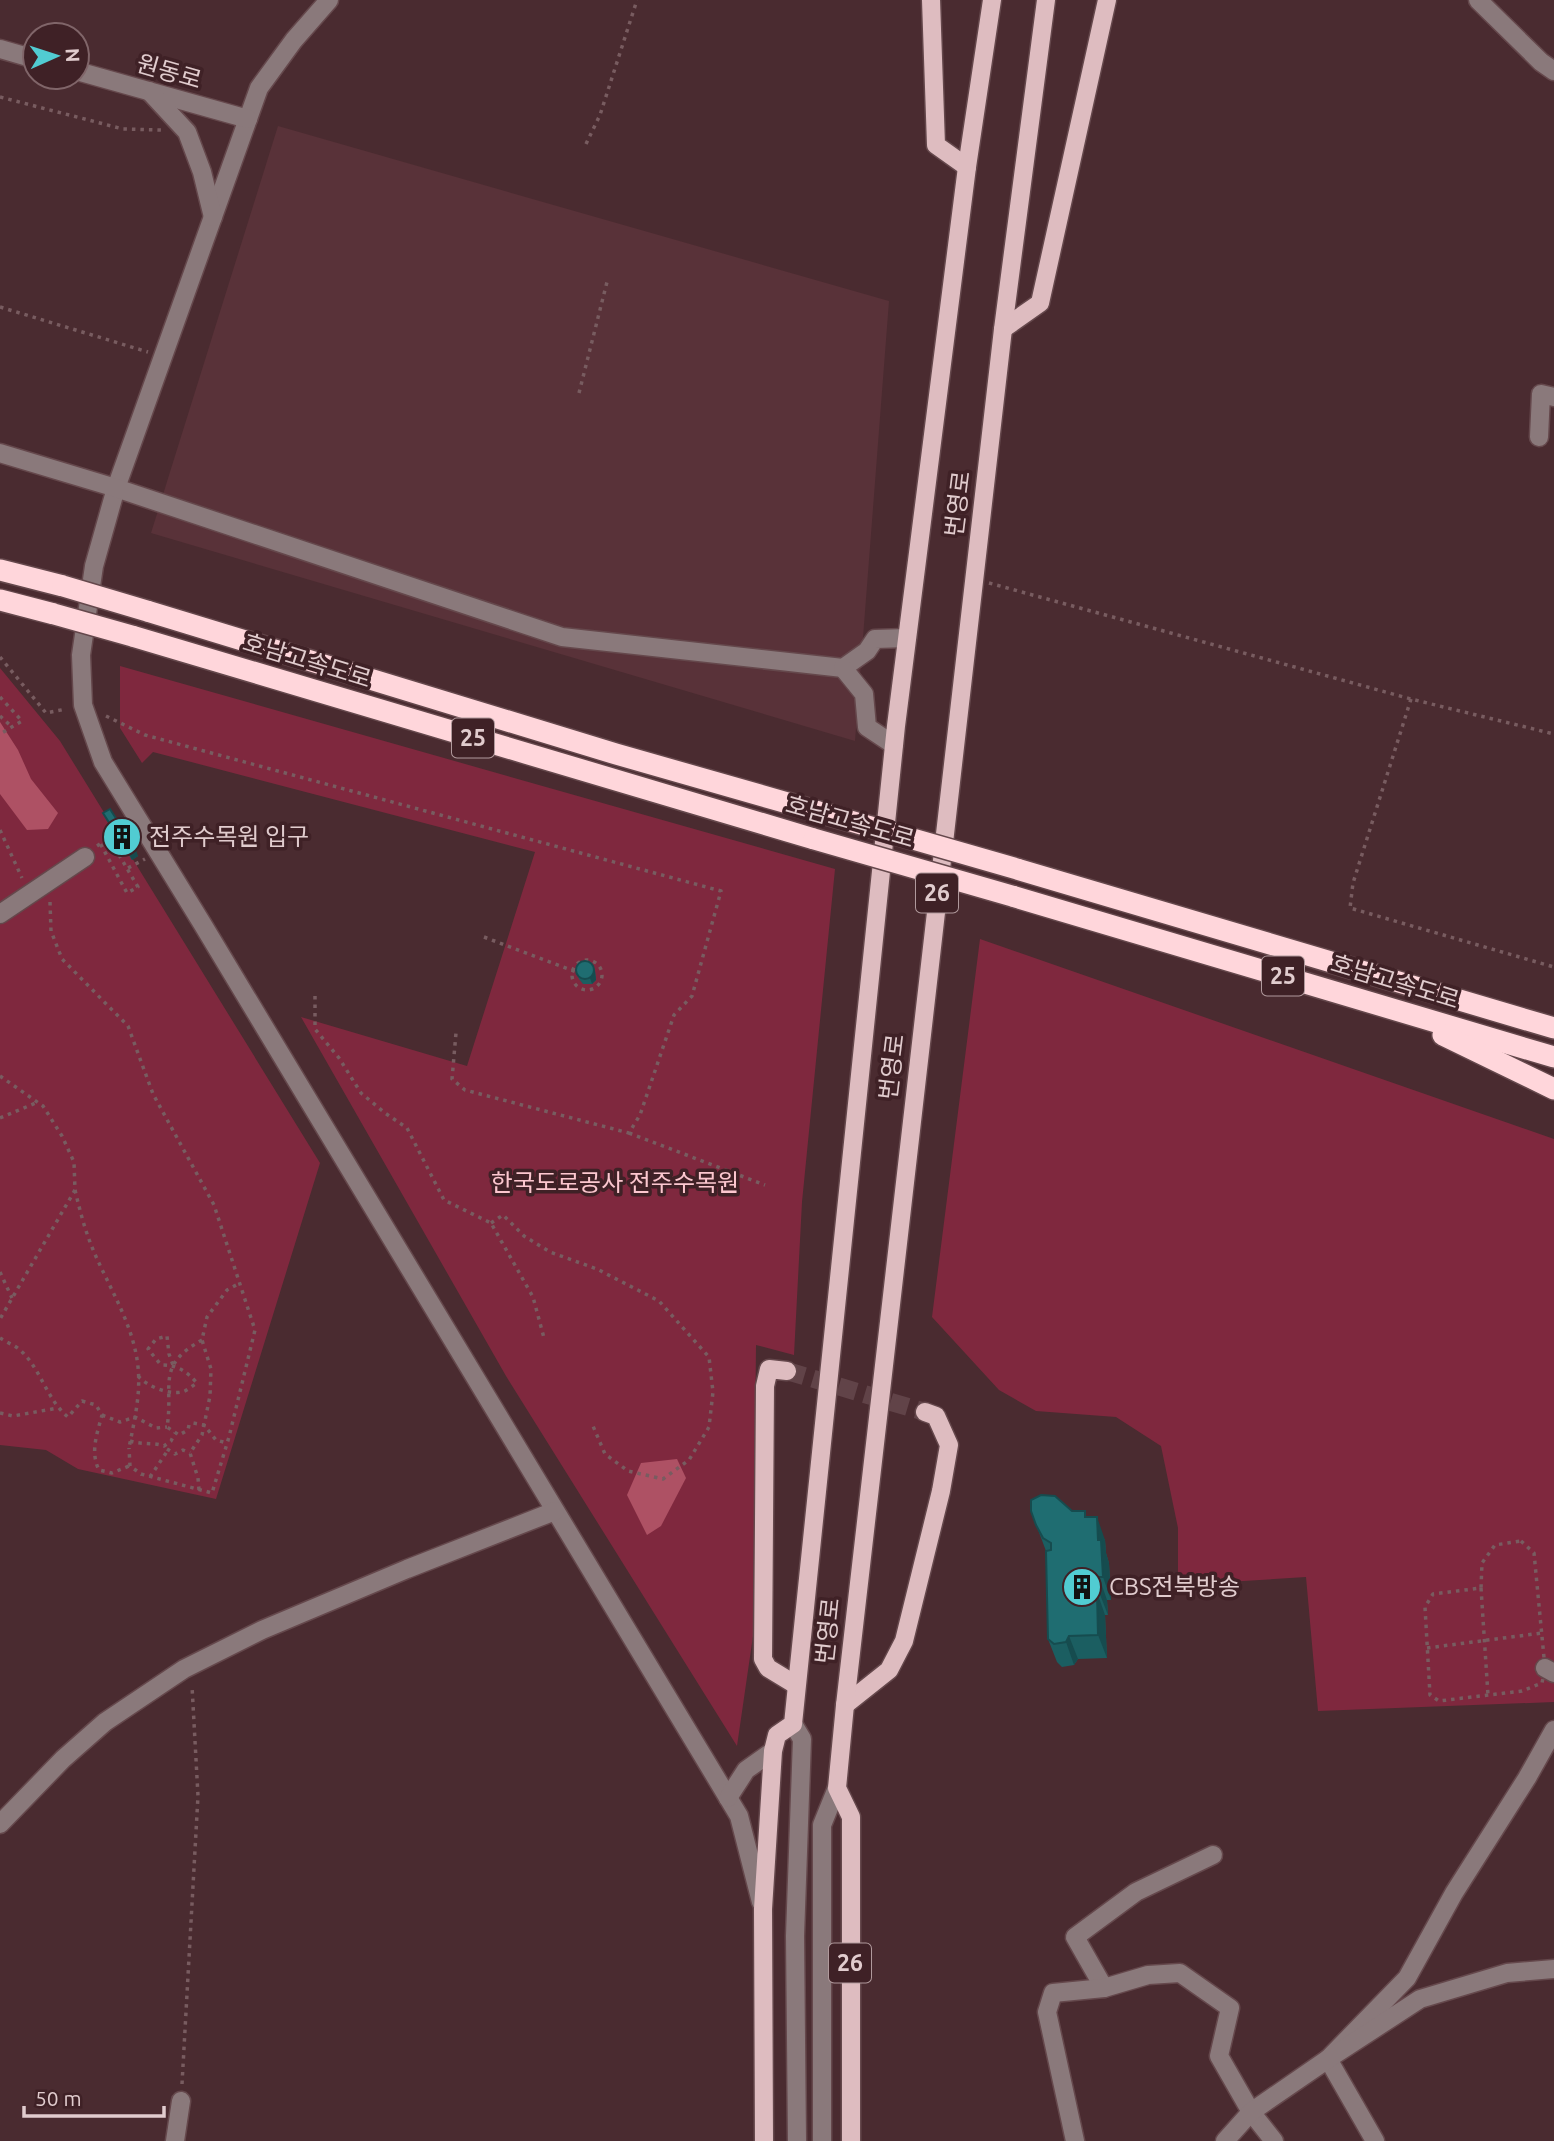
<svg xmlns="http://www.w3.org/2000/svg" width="1554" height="2141" font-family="Ubuntu,'Noto Sans KR',sans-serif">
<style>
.built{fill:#593239}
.green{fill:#7f283e}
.water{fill:#ae5164}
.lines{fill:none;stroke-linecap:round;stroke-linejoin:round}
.major-tunnel{stroke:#614348;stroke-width:18;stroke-dasharray:18 9;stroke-linecap:butt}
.minor-casing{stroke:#65484c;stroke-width:21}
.major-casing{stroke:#65484c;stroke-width:21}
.highway-casing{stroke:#65484c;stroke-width:24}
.path{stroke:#785c60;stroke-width:3.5;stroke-dasharray:3.5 5;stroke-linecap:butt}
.minor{stroke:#8a797b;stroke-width:18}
.major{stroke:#debcc0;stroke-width:18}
.highway{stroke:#ffd6db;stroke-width:21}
.highway-bridge-casing{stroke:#65484c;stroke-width:24;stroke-linecap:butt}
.highway-bridge{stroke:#ffd6db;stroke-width:21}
.wall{fill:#1b5e61}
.shaded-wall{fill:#164c4f}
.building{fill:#1f6d71;stroke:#164c4f;stroke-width:2}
.labels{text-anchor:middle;stroke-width:7;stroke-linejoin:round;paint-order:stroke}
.shield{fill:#3f2126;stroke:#b0999c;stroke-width:2}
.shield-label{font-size:23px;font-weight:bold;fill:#e1ccce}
.street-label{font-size:24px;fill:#e1ccce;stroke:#3f2126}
.poi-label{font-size:24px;fill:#e1ccce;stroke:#3f2126;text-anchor:start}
.park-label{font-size:24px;fill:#fcc7cf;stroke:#3f2126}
</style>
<rect width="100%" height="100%" fill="#4a2b30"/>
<path class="built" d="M 278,126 L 889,301 L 855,741 L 151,533 Z"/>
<g class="green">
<path d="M 120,666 L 835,869 L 802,1202 L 794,1355 L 756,1345 L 753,1636 L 737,1746 L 506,1376 L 301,1017 L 467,1066 L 535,852 L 153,752 L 142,763 L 120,728 Z"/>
<path d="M 0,668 L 60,741 L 320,1163 L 216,1499 L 78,1469 L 46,1450 L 0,1445 Z"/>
<path d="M 980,939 L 1554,1139 L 1554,1702 L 1318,1711 L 1306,1577 L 1178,1585 L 1178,1528 L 1161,1446 L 1116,1417 L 1036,1411 L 999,1390 L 932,1317 Z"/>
</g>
<g class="water">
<path d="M 0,722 L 18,750 L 31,779 L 58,813 L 48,829 L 27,830 L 0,794 Z"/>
<path d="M 677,1459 L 686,1478 L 661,1526 L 647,1535 L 627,1495 L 641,1463 Z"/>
</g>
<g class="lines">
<path class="major-tunnel" d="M 787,1371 L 925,1412"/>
<defs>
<g id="minor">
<path d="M 329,0 L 294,40 L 259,88 L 116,488 L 94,566 L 81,655 L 83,705 L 103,762 L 203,925 L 739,1816 L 761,1902"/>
<path d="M 1478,0 L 1541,62 L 1554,71"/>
<path d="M 0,49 L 35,59"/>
<path d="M 77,71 L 248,119"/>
<path d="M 149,91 L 187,132 L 202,172 L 213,217"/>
<path d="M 1539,437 L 1541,394 L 1554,397"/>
<path d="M 0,453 L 116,488 L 562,637 L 843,668 L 867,651 L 875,639 L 907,638"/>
<path d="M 843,668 L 864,694 L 867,727 L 894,745"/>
<path d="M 0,914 L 85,857"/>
<path d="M 1545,1668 L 1554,1673"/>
<path d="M 793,1724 L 802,1739 L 795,1936 L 797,2141"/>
<path d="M 728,1798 L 746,1770 L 773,1751"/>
<path d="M 0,1824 L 63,1759 L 105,1722 L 184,1669 L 262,1630 L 407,1569 L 555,1511"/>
<path d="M 1104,1988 L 1075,1937 L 1136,1892 L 1213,1855"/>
<path d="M 1328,2059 L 1407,1978 L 1454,1893 L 1527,1778 L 1554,1730"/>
<path d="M 1328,2059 L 1375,2141"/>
<path d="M 175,2141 L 181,2101"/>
<path d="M 822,2141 L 822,1825 L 837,1788"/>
<path d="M 1075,2141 L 1047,2012 L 1053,1993 L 1104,1988 L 1148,1975 L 1180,1973 L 1230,2008 L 1219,2056 L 1251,2112 L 1274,2141"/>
<path d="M 1225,2141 L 1251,2112 L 1328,2059 L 1420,1999 L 1507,1973 L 1554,1969"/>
</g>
<g id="major">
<path d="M 931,0 L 936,145 L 967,167"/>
<path d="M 1003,329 L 1040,303 L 1107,0"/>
<path d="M 787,1371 L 769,1369 L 765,1386 L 763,1659 L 768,1668 L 796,1685"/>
<path d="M 845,1705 L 889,1670 L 904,1641 L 941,1491 L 949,1445 L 936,1416 L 925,1412"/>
<path d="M 764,2141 L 763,1909 L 773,1751 L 777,1735 L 793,1724 L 896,726 L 967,167 L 992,0"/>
<path d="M 851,2141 L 851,1817 L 837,1788 L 845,1705 L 1003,329 L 1046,0"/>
</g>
<g id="highway">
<path d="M 0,570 L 63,586"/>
<path d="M 0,600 L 54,614"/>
<path d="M 147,611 L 616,754 L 819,812"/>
<path d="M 132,636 L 814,839"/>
<path d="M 1017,869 L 1554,1028"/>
<path d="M 1012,896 L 1554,1057"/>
<path d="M 1443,1035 L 1554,1089"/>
</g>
</defs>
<use href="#minor" class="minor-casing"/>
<use href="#major" class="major-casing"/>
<use href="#highway" class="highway-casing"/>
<g class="path">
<path d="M 0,97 L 123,129 L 161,130"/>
<path d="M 586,144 L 600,115 L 637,0"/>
<path d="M 0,307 L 148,352"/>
<path d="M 579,393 L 607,282"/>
<path d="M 989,583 L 1411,699 L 1554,734"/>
<path d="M 0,657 L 46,713 L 66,709"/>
<path d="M 0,697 L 22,721 L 0,734"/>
<path d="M 1411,699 L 1353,883 L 1350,908 L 1554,967"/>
<path d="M 0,716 L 12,727"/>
<path d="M 106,716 L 145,735 L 721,891 L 692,996 L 674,1015 L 640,1115 L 629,1133 L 465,1090 L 452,1079 L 456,1033"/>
<path d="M 0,830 L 22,878"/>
<path d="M 97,846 L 109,838 L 138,887 L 127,893 L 100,843"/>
<path d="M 128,868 L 145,859"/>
<path d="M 50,902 L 51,931 L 62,959 L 128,1026 L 153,1094 L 214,1205 L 255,1330 L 229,1437 L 212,1493 L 141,1474 L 130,1466 L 129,1448"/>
<path d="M 484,937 L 579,973"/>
<circle cx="587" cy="975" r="15"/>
<path d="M 315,996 L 315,1029 L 339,1058 L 361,1093 L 385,1113 L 407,1128 L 444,1200 L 491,1223 L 533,1297 L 544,1338"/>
<path d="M 0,1076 L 43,1106 L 62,1136 L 74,1162 L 75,1190 L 0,1319"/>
<path d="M 0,1118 L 38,1102"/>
<path d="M 629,1133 L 765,1185"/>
<path d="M 75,1190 C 80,1211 85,1231 94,1252 C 110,1289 134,1326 138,1367 C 141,1394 134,1422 129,1448"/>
<path d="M 491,1223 L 503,1215 L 524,1236 L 550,1252 L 597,1269 L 659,1301 L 709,1357 L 713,1392 L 709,1427 L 689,1460 L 663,1479 L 628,1471 L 605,1454 L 593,1426"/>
<path d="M 0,1272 L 12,1298"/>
<path d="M 0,1338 C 6,1342 14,1345 19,1349 C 41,1368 46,1399 68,1417 L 82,1401 L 96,1405 L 102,1415 C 97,1434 90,1452 99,1470 L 112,1473 L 129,1466"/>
<path d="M 202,1340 C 155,1366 174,1385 167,1427 L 179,1435 L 188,1430 L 189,1425 L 193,1423 L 204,1425 L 216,1440 L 227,1443"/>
<path d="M 138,1376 C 147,1386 168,1395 182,1392 C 187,1391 192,1386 197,1383 C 186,1371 178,1365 161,1365 L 148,1349 L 156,1339 L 167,1336 L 169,1354 L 173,1365"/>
<path d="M 0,1413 L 13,1416 L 58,1408"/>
<path d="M 102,1415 L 120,1422 L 135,1417 L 156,1428 L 167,1427"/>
<path d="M 130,1441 C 142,1445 153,1442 164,1446 L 171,1441 L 175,1433"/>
<path d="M 167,1449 L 175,1454 L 183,1450 L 190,1453"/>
<path d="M 150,1477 L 168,1450"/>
<path d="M 199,1490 L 198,1478 L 190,1453 L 202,1435 L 210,1396 L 211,1369 L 202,1340 L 207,1317 L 227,1290 L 240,1283"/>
<path d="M 1521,1541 L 1534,1553 L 1545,1668 L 1542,1683 L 1522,1691 L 1439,1701 L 1430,1695 L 1425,1607 L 1433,1594 L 1481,1588 L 1482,1563 L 1495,1545 Z"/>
<path d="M 1481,1588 L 1488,1695"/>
<path d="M 1427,1648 L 1542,1633"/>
<path d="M 182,2084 L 198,1796 L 192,1686"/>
</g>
<use href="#minor" class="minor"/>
<use href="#major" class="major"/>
<use href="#highway" class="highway"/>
<defs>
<g id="highway-bridge">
<path d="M 63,586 L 147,611"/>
<path d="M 54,614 L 132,636"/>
<path d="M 819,812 L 1017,869"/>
<path d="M 814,839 L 1012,896"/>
</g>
</defs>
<use href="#highway-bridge" class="highway-bridge-casing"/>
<use href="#highway-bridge" class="highway-bridge"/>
</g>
<g class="wall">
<path d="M 103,813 L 138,856 L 132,860 L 106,819 Z"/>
<path d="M 595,971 L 596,980 L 592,984 L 583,984 L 579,979 L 577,973 Z"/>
<path d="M 1031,1511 L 1072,1511 L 1087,1517 L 1105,1540 L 1106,1553 L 1109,1563 L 1111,1600 L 1107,1600 L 1108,1615 L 1105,1615 L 1107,1658 L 1078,1659 L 1074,1665 L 1062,1667 L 1057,1662 L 1048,1639 L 1046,1551 Z"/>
</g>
<g class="shaded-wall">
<path d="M 136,850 L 138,856 L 132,860 L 129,854 Z"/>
<path d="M 593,965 L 595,971 L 596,980 L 592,984 L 590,978 Z"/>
<path d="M 1097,1517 L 1105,1540 L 1106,1553 L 1109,1563 L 1111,1600 L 1103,1577 L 1098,1540 Z"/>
<path d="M 1099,1577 L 1107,1600 L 1108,1615 L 1099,1592 Z"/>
<path d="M 1097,1592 L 1105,1615 L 1107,1658 L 1098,1635 Z"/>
<path d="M 1069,1636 L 1078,1659 L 1074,1665 L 1066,1642 Z"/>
</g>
<g class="building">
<path d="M 110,809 L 136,850 L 129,854 L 103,813 Z"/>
<circle cx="585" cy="970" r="9"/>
<path d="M 1041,1495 L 1055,1496 L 1072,1511 L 1085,1511 L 1085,1517 L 1097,1517 L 1098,1540 L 1101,1540 L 1103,1577 L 1099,1577 L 1099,1592 L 1097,1592 L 1098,1635 L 1069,1636 L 1066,1642 L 1054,1644 L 1048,1639 L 1046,1551 L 1051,1550 L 1051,1543 L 1043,1538 L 1036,1525 L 1031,1511 L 1031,1500 Z"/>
</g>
<defs>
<symbol id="building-disc" viewBox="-11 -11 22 22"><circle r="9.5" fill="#51ccd2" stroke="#3f2126"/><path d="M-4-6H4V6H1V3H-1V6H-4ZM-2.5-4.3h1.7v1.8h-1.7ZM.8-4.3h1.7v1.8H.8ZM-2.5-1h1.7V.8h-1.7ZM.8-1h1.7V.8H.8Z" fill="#111"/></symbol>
</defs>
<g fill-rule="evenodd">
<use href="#building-disc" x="100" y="815" width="44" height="44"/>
<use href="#building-disc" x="1060" y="1565" width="44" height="44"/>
</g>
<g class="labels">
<g class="shield">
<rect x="452" y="718.5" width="42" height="39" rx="5"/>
<rect x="916" y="873.5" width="42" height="39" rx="5"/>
<rect x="1262" y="956.5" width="42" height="39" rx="5"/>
<rect x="829" y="1943.5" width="42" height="39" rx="5"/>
</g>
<g class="shield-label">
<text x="473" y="746">25</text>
<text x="937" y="901">26</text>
<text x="1283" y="984">25</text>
<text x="850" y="1971">26</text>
</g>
<g class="street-label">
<text transform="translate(169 72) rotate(16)" y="8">원동로</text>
<text transform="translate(958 504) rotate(-83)" y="8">번영로</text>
<text transform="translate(307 661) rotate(17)" y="8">호남고속도로</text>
<text transform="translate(850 822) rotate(16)" y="8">호남고속도로</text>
<text transform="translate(1395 982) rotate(17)" y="8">호남고속도로</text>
<text transform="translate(892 1067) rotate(-83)" y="8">번영로</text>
<text transform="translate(828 1631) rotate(-84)" y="8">번영로</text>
</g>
<g class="poi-label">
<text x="149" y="845">전주수목원 입구</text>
<text x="1109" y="1595">CBS전북방송</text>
</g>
<g class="park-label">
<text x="615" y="1191">한국도로공사 전주수목원</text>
</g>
</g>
<g transform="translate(56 56) rotate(87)"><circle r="33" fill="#3f2126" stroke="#806569" stroke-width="2"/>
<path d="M0-5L12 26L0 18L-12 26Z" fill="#51ccd2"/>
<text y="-10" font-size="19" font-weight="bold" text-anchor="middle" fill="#e1ccce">N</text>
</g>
<path d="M24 2106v10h140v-10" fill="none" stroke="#e1ccce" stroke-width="3.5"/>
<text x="35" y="2106" font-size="21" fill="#e1ccce" stroke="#3f2126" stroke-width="5" paint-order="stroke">50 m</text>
</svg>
